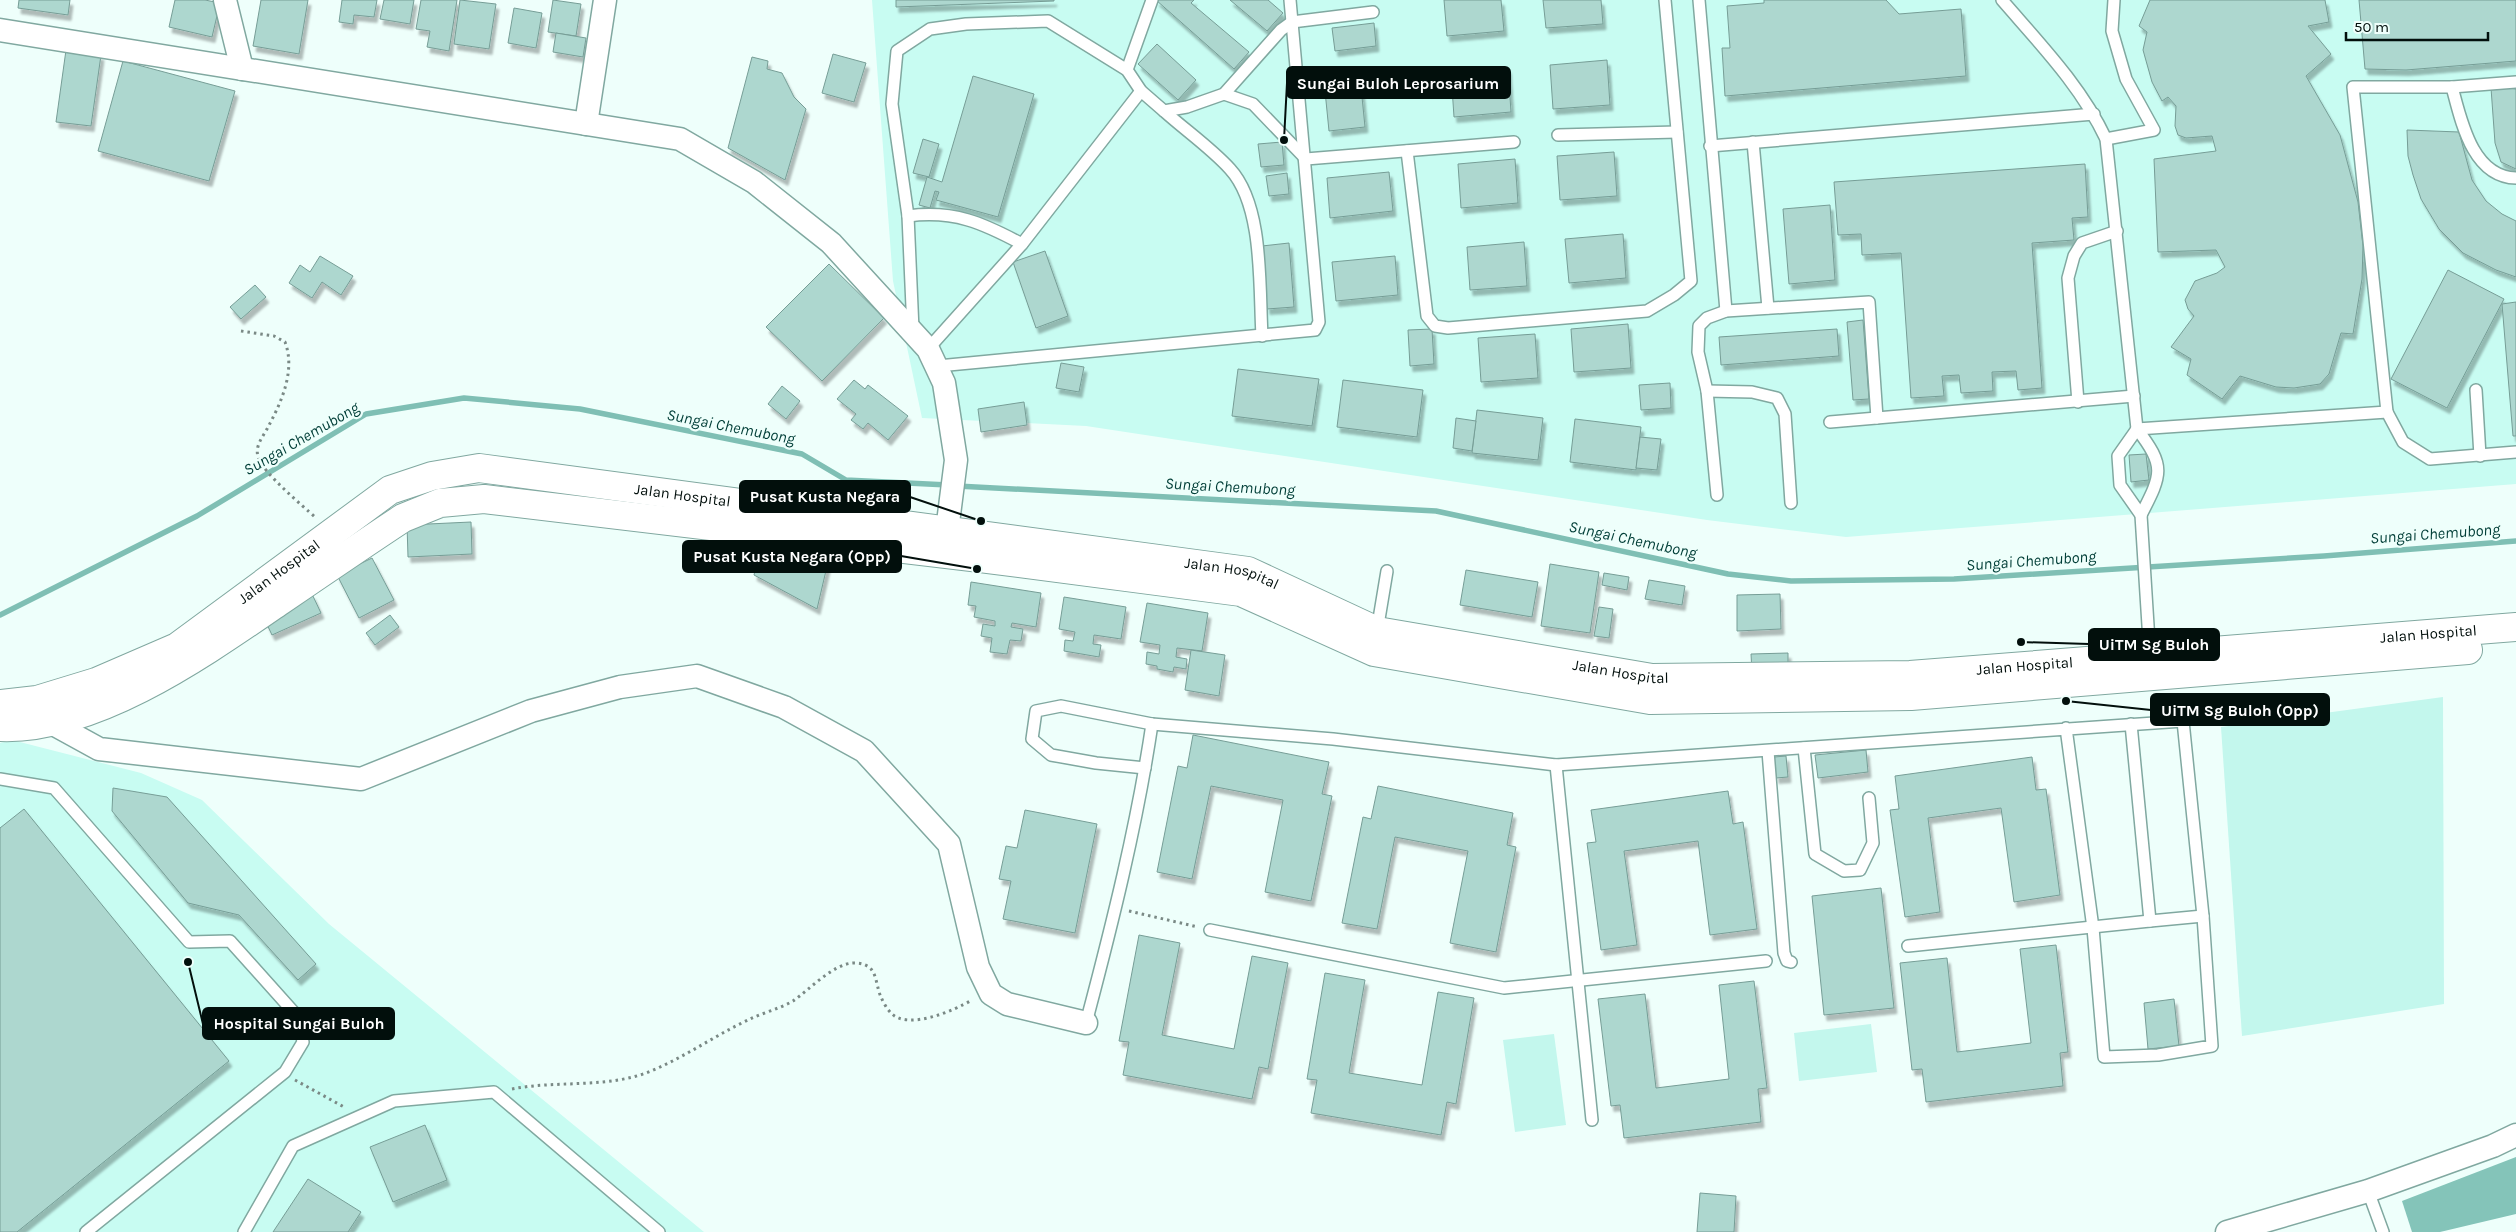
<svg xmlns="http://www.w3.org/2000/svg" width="2516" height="1232" font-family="Karla,sans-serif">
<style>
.built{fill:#c8fcf2}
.green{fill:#c3f7ed}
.forest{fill:#84c4b9}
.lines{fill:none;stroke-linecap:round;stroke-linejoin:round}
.stream{stroke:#7fbfb4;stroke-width:5.5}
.building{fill:#add7cf;stroke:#769d96;filter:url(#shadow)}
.lane-casing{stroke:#80a8a0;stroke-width:14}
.street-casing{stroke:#80a8a0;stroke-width:25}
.secondary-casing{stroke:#80a8a0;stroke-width:30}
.path{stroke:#7a8985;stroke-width:3;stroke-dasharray:2.5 4;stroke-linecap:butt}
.lane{stroke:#fff;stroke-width:11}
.street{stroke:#fff;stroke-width:22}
.secondary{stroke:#fff;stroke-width:28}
.labels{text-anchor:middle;stroke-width:4.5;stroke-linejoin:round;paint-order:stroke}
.street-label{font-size:15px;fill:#020f0c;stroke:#eefffb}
.water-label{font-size:16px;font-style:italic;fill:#003e37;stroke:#eefffb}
.leader{fill:none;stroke:#020f0c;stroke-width:2}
.callout-dot{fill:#020f0c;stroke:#eefffb;stroke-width:2}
.callout{fill:#020f0c;stroke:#020f0c;stroke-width:2}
.callout-label{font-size:16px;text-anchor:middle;font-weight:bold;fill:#fff}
</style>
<defs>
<filter id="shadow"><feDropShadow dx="3" dy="5.5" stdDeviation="1" flood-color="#0004"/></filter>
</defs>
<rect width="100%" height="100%" fill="#eefffb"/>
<g class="built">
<path d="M 872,0 L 2516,0 L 2516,484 L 1846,537 L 1707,520 L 1086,426 L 922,418 L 893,281 Z"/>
<path d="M 12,740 L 141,773 L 202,800 L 329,924 L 704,1232 L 0,1232 L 0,743 Z"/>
</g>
<g class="green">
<path d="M 2443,697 L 2444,1004 L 2242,1036 L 2221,727 Z"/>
<path d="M 1871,1024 L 1877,1072 L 1799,1081 L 1794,1033 Z"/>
<path d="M 1554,1034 L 1566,1125 L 1515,1132 L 1503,1040 Z"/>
</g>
<path class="forest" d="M 2516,1157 L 2516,1214 L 2440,1232 L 2412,1232 L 2402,1201 Z"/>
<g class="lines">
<g class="stream">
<path d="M 957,486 L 1436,511 L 1728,574 L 1791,581 L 1954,579 L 2324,556 L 2516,541"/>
<path d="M 0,615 L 197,516 L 366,414 L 464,398 L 580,409 L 802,454 L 846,480 L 948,485"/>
</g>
</g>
<g class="building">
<path d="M 19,0 L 70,0 L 68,15 L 18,8 Z"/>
<path d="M 175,0 L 205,0 L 220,3 L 212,37 L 169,27 Z"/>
<path d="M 261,0 L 308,0 L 299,54 L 253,46 Z"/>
<path d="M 342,0 L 377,0 L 374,17 L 354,15 L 353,24 L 339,22 Z"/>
<path d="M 384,0 L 414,0 L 410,24 L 380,19 Z"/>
<path d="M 421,0 L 457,0 L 449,51 L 427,47 L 430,31 L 416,29 Z"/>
<path d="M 460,0 L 496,4 L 489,49 L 454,44 Z"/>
<path d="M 553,0 L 581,4 L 576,36 L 548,32 Z"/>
<path d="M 896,0 L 1054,0 L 1054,1 L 896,7 Z"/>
<path d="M 1156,0 L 1194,0 L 1191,3 L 1249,52 L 1234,69 Z"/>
<path d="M 1230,0 L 1268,0 L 1283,13 L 1267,31 Z"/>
<path d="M 1444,0 L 1501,0 L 1504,31 L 1447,36 Z"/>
<path d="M 1543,0 L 1601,0 L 1603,24 L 1546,28 Z"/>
<path d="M 1764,0 L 1886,0 L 1899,14 L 1961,9 L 1966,76 L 1725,96 L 1722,48 L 1730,48 L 1727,6 L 1764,3 Z"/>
<path d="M 2150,0 L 2325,0 L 2329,22 L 2308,26 L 2331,54 L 2306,76 L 2340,135 L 2358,202 L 2363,246 L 2362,279 L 2353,334 L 2341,333 L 2329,374 L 2320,384 L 2294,388 L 2276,387 L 2240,376 L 2222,399 L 2187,375 L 2191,359 L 2171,347 L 2194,316 L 2188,309 L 2185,300 L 2195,281 L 2217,273 L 2225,267 L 2216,250 L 2158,252 L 2154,159 L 2216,151 L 2212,136 L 2186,138 L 2178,135 L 2175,126 L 2176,106 L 2168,97 L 2162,101 L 2152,82 L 2143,50 L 2147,32 L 2139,26 Z"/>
<path d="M 2359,0 L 2516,0 L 2516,61 L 2406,70 L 2365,69 Z"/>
<path d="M 514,8 L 542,13 L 536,48 L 508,43 Z"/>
<path d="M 1374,23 L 1376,46 L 1335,51 L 1332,28 Z"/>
<path d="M 556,33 L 586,38 L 583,57 L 553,52 Z"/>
<path d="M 1157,44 L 1196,80 L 1178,100 L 1138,64 Z"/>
<path d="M 66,50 L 101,55 L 91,126 L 56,122 Z"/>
<path d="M 833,54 L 866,63 L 854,102 L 822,93 Z"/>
<path d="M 752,57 L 768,61 L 767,69 L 782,73 L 794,97 L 806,109 L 785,180 L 728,148 Z"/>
<path d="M 1607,60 L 1610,105 L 1553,109 L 1550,65 Z"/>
<path d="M 123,61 L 235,91 L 209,181 L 98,151 Z"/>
<path d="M 1359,67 L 1365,127 L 1329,131 L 1323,71 Z"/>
<path d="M 1508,68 L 1511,112 L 1454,117 L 1451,73 Z"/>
<path d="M 973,76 L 1034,94 L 998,217 L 936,200 L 939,192 L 935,191 L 930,208 L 919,205 L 927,177 L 942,182 Z"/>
<path d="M 2501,87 L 2516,89 L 2516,169 L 2501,162 L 2495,143 L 2491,88 Z"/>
<path d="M 2407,130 L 2459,132 L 2472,180 L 2486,201 L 2502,214 L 2516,221 L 2516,277 L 2496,270 L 2463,253 L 2439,229 L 2421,199 L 2413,175 L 2408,156 Z"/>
<path d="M 923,139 L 939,144 L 929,177 L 913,173 Z"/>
<path d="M 1282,142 L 1284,165 L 1261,167 L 1258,144 Z"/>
<path d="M 1614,152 L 1617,196 L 1560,200 L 1557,156 Z"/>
<path d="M 1515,159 L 1518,203 L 1461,208 L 1458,164 Z"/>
<path d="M 2085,164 L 2088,217 L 2072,218 L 2074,240 L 2032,243 L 2042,388 L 2018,390 L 2016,371 L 1992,372 L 1993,391 L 1961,393 L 1959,375 L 1942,376 L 1944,396 L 1911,398 L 1901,253 L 1862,255 L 1861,234 L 1838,235 L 1834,182 Z"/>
<path d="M 1389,172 L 1393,211 L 1330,218 L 1327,178 Z"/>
<path d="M 1287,173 L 1289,194 L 1269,196 L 1266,176 Z"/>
<path d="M 1830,205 L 1835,280 L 1789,284 L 1783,209 Z"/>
<path d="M 1623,234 L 1626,278 L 1569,283 L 1565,239 Z"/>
<path d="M 1524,242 L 1527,286 L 1470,290 L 1467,247 Z"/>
<path d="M 1289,243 L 1294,307 L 1267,309 L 1262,246 Z"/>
<path d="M 1045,251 L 1068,316 L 1036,328 L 1013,262 Z"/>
<path d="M 320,256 L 353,276 L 341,295 L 322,282 L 312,298 L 289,283 L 300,265 L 310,272 Z"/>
<path d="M 1395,256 L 1398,295 L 1336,301 L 1332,262 Z"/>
<path d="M 829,264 L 884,318 L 822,381 L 766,327 Z"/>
<path d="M 2448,270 L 2504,299 L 2447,408 L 2391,379 Z"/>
<path d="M 255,285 L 266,297 L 241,319 L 230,307 Z"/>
<path d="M 2516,302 L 2516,436 L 2513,436 L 2502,304 Z"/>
<path d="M 1863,320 L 1869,399 L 1853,400 L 1847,322 Z"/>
<path d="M 1628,324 L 1631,368 L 1574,372 L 1571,329 Z"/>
<path d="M 1432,329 L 1434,364 L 1410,366 L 1408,330 Z"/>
<path d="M 1837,329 L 1839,356 L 1721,365 L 1719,337 Z"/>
<path d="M 1535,334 L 1538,378 L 1481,382 L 1478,338 Z"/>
<path d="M 1061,363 L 1084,367 L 1079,392 L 1056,388 Z"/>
<path d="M 1238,369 L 1319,379 L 1312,426 L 1232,416 Z"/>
<path d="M 854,380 L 865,389 L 868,385 L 908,416 L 888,440 L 868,423 L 863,429 L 851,420 L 856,414 L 837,399 Z"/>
<path d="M 1343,380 L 1423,390 L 1417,437 L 1337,427 Z"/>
<path d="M 1670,383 L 1671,408 L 1641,410 L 1639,385 Z"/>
<path d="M 782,386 L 800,401 L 786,419 L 768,404 Z"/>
<path d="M 1024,402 L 1027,425 L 981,432 L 978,409 Z"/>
<path d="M 1477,410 L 1543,418 L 1538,460 L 1472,453 Z"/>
<path d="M 1456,418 L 1476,421 L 1472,451 L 1453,448 Z"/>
<path d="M 1575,419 L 1641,427 L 1636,470 L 1570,462 Z"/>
<path d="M 1640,437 L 1661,439 L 1657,470 L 1636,468 Z"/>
<path d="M 2146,454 L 2149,480 L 2131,482 L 2129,455 Z"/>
<path d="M 471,522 L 472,554 L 408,557 L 407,525 Z"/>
<path d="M 760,548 L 828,562 L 817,609 L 754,575 Z"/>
<path d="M 372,558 L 394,600 L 359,618 L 337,575 Z"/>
<path d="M 1550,564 L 1599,572 L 1590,633 L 1541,626 Z"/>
<path d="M 1466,570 L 1538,582 L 1532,617 L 1460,605 Z"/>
<path d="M 1604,573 L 1629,577 L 1627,590 L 1602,585 Z"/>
<path d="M 1649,580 L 1685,586 L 1682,605 L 1645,599 Z"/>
<path d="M 971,582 L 1041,593 L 1036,627 L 1012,623 L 1011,627 L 1023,629 L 1021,641 L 1010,640 L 1007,654 L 990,652 L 992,638 L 981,636 L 983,624 L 995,626 L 995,621 L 974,617 L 976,606 L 968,605 Z"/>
<path d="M 312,594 L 321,613 L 272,635 L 263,616 Z"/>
<path d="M 1780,594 L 1781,629 L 1737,631 L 1737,595 Z"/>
<path d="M 1064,597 L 1126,607 L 1121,639 L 1094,635 L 1093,644 L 1101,645 L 1099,657 L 1064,651 L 1065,640 L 1073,641 L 1075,632 L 1059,629 Z"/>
<path d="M 1147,603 L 1208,613 L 1202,651 L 1177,648 L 1176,657 L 1187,659 L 1186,669 L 1174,667 L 1173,672 L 1157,669 L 1157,666 L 1146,664 L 1147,652 L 1159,654 L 1160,645 L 1140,642 Z"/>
<path d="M 1599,607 L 1613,609 L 1609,638 L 1594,636 Z"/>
<path d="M 390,615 L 399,627 L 375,645 L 366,633 Z"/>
<path d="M 1191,650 L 1225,655 L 1219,696 L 1185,690 Z"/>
<path d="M 1788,653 L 1788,672 L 1752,673 L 1751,654 Z"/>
<path d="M 1193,735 L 1329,762 L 1322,794 L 1332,796 L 1311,901 L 1265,892 L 1283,800 L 1211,786 L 1192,879 L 1157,872 L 1178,766 L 1187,768 Z"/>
<path d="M 1866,750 L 1868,772 L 1818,778 L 1815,755 Z"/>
<path d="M 1786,756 L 1788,777 L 1776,778 L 1774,757 Z"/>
<path d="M 2032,757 L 2036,790 L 2046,789 L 2060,895 L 2014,902 L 2001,808 L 1928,818 L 1940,912 L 1905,917 L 1890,810 L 1899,809 L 1895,776 Z"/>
<path d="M 1378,786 L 1513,813 L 1507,845 L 1516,847 L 1496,952 L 1450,943 L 1468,851 L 1395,837 L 1377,929 L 1342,923 L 1363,817 L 1371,819 Z"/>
<path d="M 113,788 L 167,797 L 316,964 L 298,980 L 239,915 L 188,903 L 112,811 Z"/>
<path d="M 1728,791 L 1733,824 L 1743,822 L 1757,929 L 1710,935 L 1698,841 L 1624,851 L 1637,945 L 1601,950 L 1587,843 L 1596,842 L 1591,810 Z"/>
<path d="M 24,809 L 229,1061 L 17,1232 L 0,1232 L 0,828 Z"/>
<path d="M 1025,810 L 1097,824 L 1075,933 L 1003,919 L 1011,881 L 999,879 L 1006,846 L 1017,848 Z"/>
<path d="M 1881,888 L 1894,1008 L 1824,1015 L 1812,896 Z"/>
<path d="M 1139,935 L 1180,943 L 1162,1035 L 1234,1049 L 1252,956 L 1288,963 L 1268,1069 L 1259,1067 L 1252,1099 L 1123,1075 L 1129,1042 L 1119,1041 Z"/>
<path d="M 2056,945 L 2068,1052 L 2060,1053 L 2063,1086 L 1926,1102 L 1922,1069 L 1912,1070 L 1900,963 L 1947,958 L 1957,1052 L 2031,1043 L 2020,949 Z"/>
<path d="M 1325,973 L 1365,980 L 1349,1073 L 1422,1085 L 1438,992 L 1474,998 L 1456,1104 L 1447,1102 L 1441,1135 L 1311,1113 L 1317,1080 L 1307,1079 Z"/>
<path d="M 1754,981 L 1767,1088 L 1758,1089 L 1761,1122 L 1624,1138 L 1620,1105 L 1611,1106 L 1598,999 L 1645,994 L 1656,1088 L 1729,1079 L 1719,985 Z"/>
<path d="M 2174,999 L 2179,1046 L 2148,1049 L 2144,1003 Z"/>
<path d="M 425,1125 L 447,1180 L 393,1202 L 370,1147 Z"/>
<path d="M 308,1179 L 361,1212 L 348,1232 L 273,1232 Z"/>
<path d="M 1700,1193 L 1736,1196 L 1734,1232 L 1697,1232 Z"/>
</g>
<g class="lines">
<defs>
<g id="lane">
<path d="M 1699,0 L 1726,311"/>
<path d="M 2002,0 C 2040,44 2081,86 2106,139 L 2137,429 C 2166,467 2162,474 2141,515"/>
<path d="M 1127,70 L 1152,0"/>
<path d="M 2516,82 L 2452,87 C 2461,120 2472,177 2516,178"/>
<path d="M 1224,94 L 1253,104 L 1306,159 L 1514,142"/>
<path d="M 1164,111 C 1185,130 1211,148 1230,169 C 1264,206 1259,287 1262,336"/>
<path d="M 1558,135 L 1677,132"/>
<path d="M 2106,139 L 2154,130 L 2126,79 L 2112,31 L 2114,0"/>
<path d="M 1753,142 L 1768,308"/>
<path d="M 1710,146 L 2094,114"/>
<path d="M 1407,151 L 1427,316 L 1435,326 L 1448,328 L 1647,311 L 1674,295 L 1691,281 L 1665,0"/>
<path d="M 908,216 C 954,210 983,223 1022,244"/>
<path d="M 913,330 L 908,216 L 892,104 L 897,51 L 930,29 L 966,24 L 1048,21 L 1127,70 L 1141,91 L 1164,111 L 1187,107 L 1224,94 L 1281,30 L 1292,22 L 1373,12"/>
<path d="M 928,349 L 1022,244 L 1141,91"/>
<path d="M 938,366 L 1315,330 L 1319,322 L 1290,0"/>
<path d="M 2476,390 L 2480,456"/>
<path d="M 1707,391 L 1752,392 L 1777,398 L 1785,414 L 1791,503"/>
<path d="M 2078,402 L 2068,278 L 2074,256 L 2082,243 L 2117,231"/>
<path d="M 2387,412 L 2353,87 L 2452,87"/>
<path d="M 1830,422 L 2134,396"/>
<path d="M 2137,429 L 2387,412 L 2403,442 L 2430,459 L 2516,452"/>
<path d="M 2137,429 L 2118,456 L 2120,485 L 2141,515 L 2150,657"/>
<path d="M 1717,495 L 1707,391 L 1698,352 L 1699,326 L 1707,318 L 1726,311 L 1869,302 L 1877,418"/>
<path d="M 1377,631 L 1387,571"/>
<path d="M 2131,724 L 2150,921 L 2203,916"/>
<path d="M 1804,748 L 1815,854 L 1844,871 L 1860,870 L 1873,843 L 1869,798"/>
<path d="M 1768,751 L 1784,953 L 1787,961 L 1791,962"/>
<path d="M 1556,765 L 1592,1120"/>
<path d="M 1145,768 L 1096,763 L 1051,755 L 1032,739 L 1036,711 L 1061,706 L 1152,724 L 1333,739 L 1556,765 L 2183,721 L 2203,916 L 2212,1046 L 2158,1055 L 2104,1057 L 2093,928 L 2066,728"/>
<path d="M 0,779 L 54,788 L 189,942 L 230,941 L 298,1017 L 303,1042 L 285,1072 L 86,1232"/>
<path d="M 1210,930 L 1504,988 L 1766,961"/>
<path d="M 1908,946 L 2150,921"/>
<path d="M 1086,1023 C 1112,925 1137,825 1152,724"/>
<path d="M 2368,1191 L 2383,1232"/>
<path d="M 244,1232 L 293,1146 L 394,1101 L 494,1092 L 659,1232"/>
</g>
<g id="street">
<path d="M 225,0 L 242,69"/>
<path d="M 0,30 L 680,139 L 754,182 L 831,243 L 928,349 L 944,383 L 956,460 L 945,546"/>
<path d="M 586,124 L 605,0"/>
<path d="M 44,714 L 48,721 L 99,749 L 361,779 L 531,711 L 620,687 L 697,676 L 784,707 L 864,751 L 949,844 L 978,967 L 991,994 L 1007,1004 L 1086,1023"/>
<path d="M 2227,1232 L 2368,1191 L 2493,1146 L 2516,1135"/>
</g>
<g id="secondary">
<path id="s1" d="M 0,704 L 37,700 L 96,682 L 177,647 L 390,490 L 432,476 L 479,468 L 1248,571 L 1377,631 L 1652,678 L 1910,675 L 2516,627"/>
<path d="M 0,727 C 95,731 204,653 280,601 C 321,573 362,545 403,518 L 440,503 L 484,499 L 980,558 L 1241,592 L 1374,652 L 1650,700 L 1911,696 L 2468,650"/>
</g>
</defs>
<use href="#lane" class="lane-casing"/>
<use href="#street" class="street-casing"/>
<use href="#secondary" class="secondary-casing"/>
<g class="path">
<path d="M 241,331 L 274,336 L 285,342 C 296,371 281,403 267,429 C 262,438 255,446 258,457 C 263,473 303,506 316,518"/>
<path d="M 1129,911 L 1198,927"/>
<path d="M 295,1080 L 344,1107"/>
<path d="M 512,1089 C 557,1080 608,1089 651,1071 C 685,1057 714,1036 748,1020 C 762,1013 779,1009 793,1001 C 809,990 833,964 853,963 C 860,963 866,964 871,969 C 877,976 877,989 881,997 C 883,1002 887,1009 891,1013 C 908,1031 955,1010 972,1000"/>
</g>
<use href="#lane" class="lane"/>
<use href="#street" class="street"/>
<use href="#secondary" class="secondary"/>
</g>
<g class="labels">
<g class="street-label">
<text dy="5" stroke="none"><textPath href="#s1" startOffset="749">Jalan Hospital</textPath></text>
<text dy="5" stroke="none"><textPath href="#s1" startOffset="314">Jalan Hospital</textPath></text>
<text dy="5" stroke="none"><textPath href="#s1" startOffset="1304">Jalan Hospital</textPath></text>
<text dy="5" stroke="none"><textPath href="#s1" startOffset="2519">Jalan Hospital</textPath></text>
<text dy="5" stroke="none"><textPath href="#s1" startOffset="2114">Jalan Hospital</textPath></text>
<text dy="5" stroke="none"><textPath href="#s1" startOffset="1709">Jalan Hospital</textPath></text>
</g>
<g class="water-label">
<text transform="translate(731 426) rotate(11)" y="6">Sungai Chemubong</text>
<text transform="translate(301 438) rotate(-30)" y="6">Sungai Chemubong</text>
<text transform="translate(1230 486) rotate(3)" y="6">Sungai Chemubong</text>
<text transform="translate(2435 533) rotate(-4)" y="6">Sungai Chemubong</text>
<text transform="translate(1633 539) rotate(12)" y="6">Sungai Chemubong</text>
<text transform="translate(2031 560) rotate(-4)" y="6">Sungai Chemubong</text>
</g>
</g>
<path class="leader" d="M1284 140L1287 83M981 521L910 497M977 569L901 556M2021 642L2089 644M2066 701L2151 710M188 962L203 1024"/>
<g class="callout-dot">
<circle cx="1284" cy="140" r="5"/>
<circle cx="981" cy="521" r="5"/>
<circle cx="977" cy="569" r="5"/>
<circle cx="2021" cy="642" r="5"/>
<circle cx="2066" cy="701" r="5"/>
<circle cx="188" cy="962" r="5"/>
</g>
<g class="callout">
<rect x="1287" y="67" width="223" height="31" rx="5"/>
<rect x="740" y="481" width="170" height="31" rx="5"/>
<rect x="683" y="541" width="218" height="31" rx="5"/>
<rect x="2089" y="629" width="130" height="31" rx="5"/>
<rect x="2151" y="694" width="178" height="31" rx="5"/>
<rect x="203" y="1008" width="191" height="31" rx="5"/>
</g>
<g class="callout-label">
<text x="1398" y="89">Sungai Buloh Leprosarium</text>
<text x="825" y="502">Pusat Kusta Negara</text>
<text x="792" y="562">Pusat Kusta Negara (Opp)</text>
<text x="2154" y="650">UiTM Sg Buloh</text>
<text x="2240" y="716">UiTM Sg Buloh (Opp)</text>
<text x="299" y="1029">Hospital Sungai Buloh</text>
</g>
<path d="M2346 32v8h142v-8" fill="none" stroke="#020f0c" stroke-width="2.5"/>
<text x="2354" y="32" font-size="15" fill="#020f0c" stroke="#eefffb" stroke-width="4" paint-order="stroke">50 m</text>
</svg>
